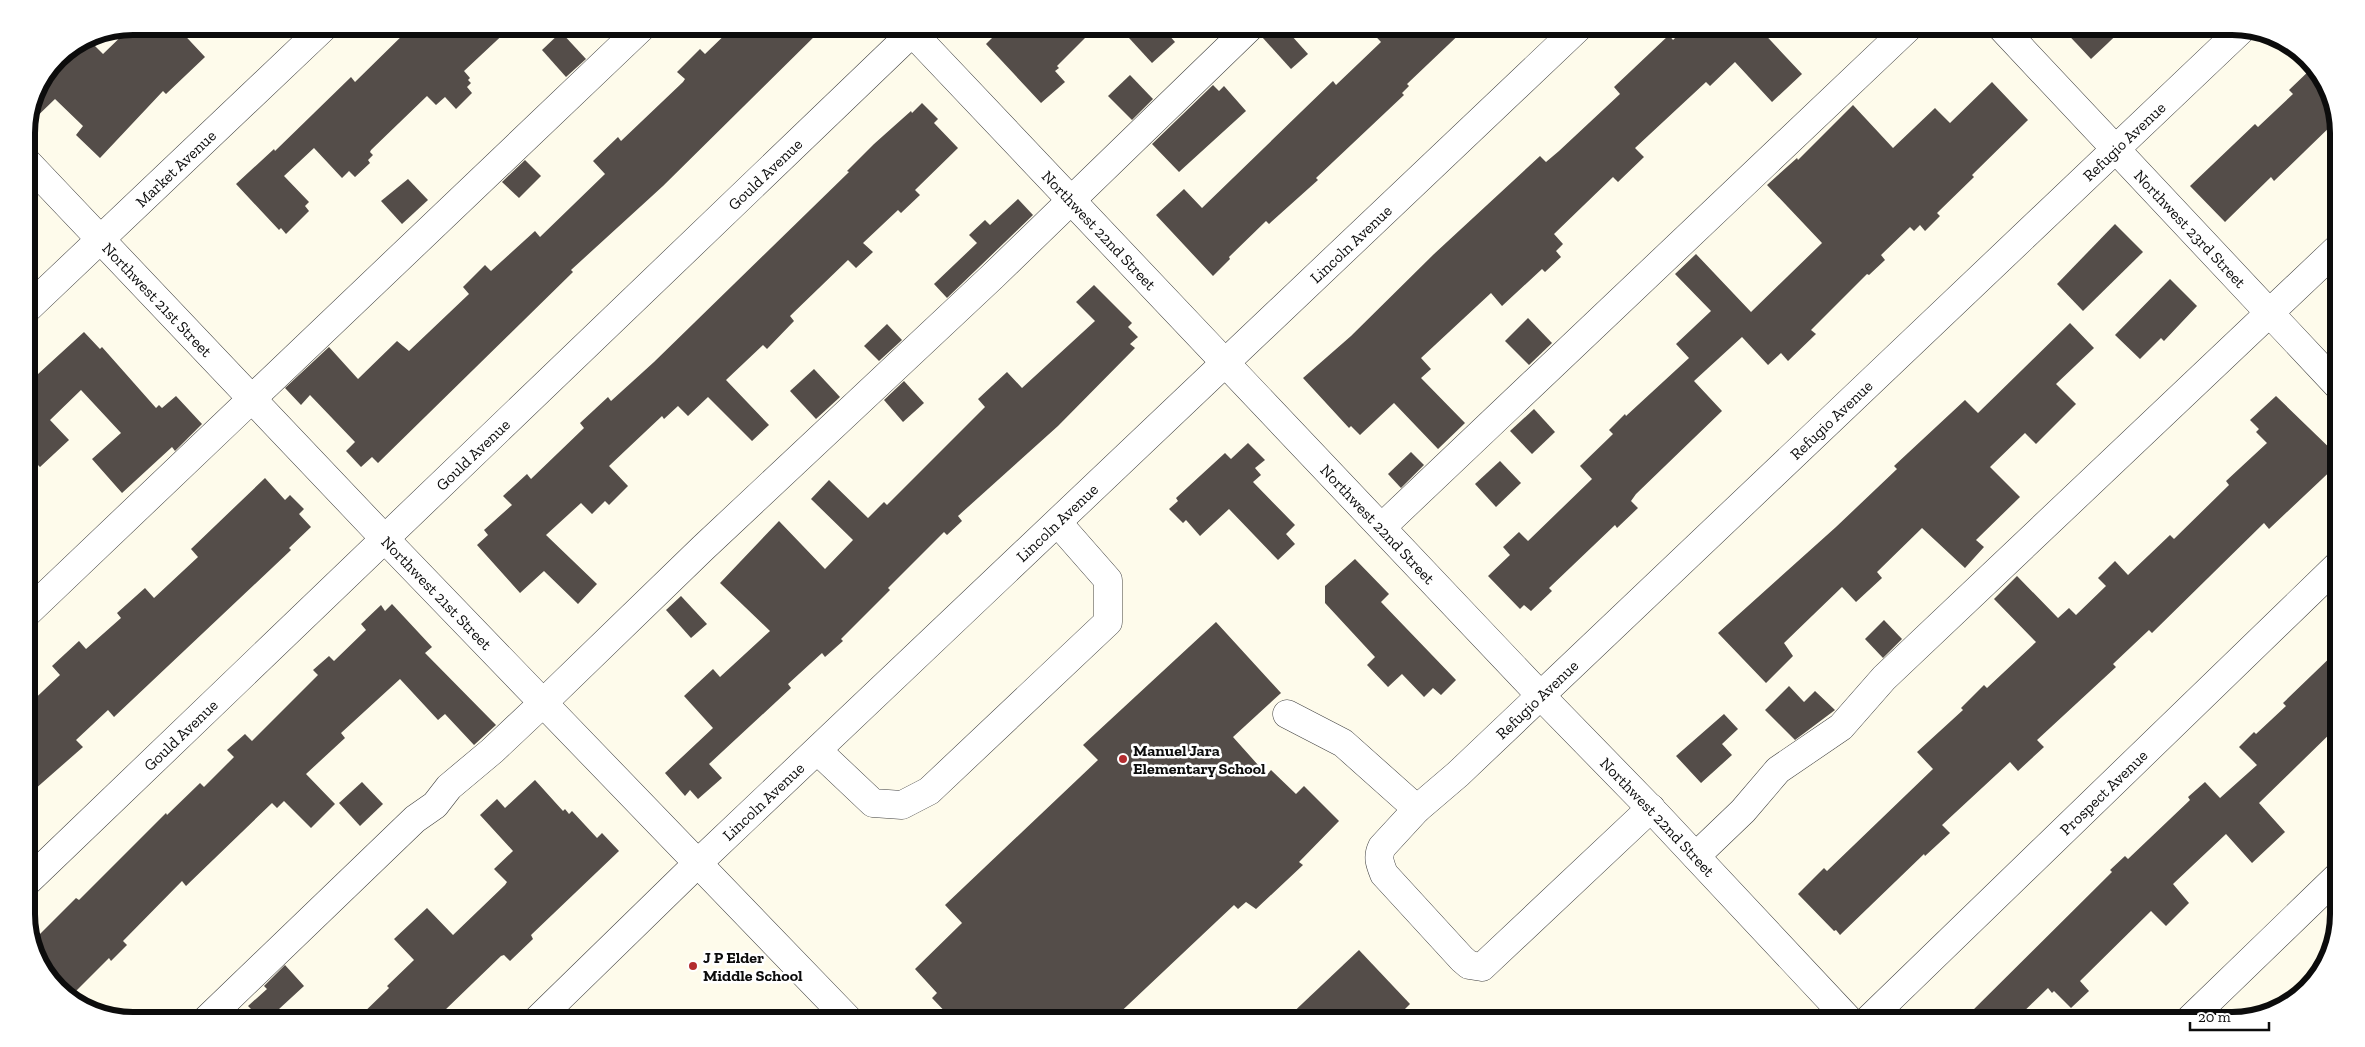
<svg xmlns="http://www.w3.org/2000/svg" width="2365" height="1047" font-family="'Zilla Slab',serif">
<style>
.building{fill:#544d49}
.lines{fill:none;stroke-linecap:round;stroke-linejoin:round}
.minor-casing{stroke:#3f3f3f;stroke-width:29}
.minor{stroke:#fff;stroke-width:28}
.poi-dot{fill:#b32c2f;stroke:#fff;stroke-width:2}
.labels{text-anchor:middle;stroke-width:5;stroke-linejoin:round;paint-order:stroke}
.street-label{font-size:16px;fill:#0c0c0c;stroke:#fff}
.poi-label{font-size:16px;font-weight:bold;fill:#0c0c0c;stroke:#fff;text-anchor:start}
.rim{fill:none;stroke:#0c0c0c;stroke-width:6}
</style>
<rect width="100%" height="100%" fill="#fefbeb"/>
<g class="building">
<path d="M 132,26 L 176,26 L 205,57 L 166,94 L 163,91 L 100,158 L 76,135 L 83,126 L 55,99 L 26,127 L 34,92 L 58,57 L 87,38 L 103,54 Z"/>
<path d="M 412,26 L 512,26 L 464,71 L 470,78 L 468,80 L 471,83 L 467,87 L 472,93 L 456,109 L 445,97 L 436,105 L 427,96 L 371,150 L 370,152 L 373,155 L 368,160 L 370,163 L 355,177 L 349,171 L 342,178 L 314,148 L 284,176 L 309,202 L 305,206 L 309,211 L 286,234 L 281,228 L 279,230 L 236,184 L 274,149 L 275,151 L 351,77 L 355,82 Z"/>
<path d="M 734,26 L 825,26 L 663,186 L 571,270 L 573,272 L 378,463 L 372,457 L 361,467 L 346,451 L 355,442 L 310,395 L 301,405 L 285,388 L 329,347 L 358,379 L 397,341 L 409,351 L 469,294 L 463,287 L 485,265 L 491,271 L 535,231 L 540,237 L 605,174 L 593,161 L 618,137 L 621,141 L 683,82 L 685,79 L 677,72 L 700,49 L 705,54 Z"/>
<path d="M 1004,26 L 1097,26 L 1057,66 L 1059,68 L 1055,71 L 1065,82 L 1041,103 L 986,44 Z"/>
<path d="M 1118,26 L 1161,26 L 1175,42 L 1152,63 Z"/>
<path d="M 1266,26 L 1283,26 L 1308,54 L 1291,69 L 1262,37 Z"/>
<path d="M 1366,26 L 1468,26 L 1407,84 L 1409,86 L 1402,93 L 1404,95 L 1316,178 L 1318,180 L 1269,224 L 1266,221 L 1229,257 L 1230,259 L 1213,276 L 1156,215 L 1184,189 L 1202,208 L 1333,81 L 1336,85 L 1381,42 Z"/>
<path d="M 1687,26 L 1757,26 L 1802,74 L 1772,102 L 1735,62 L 1710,86 L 1706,82 L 1635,148 L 1644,157 L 1618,182 L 1613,177 L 1554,234 L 1563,244 L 1556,251 L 1561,257 L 1545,272 L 1542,269 L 1502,306 L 1491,293 L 1421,358 L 1431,369 L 1421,378 L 1465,423 L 1438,449 L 1394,403 L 1360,435 L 1351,426 L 1349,428 L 1303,378 L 1351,336 L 1434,254 L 1540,156 L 1546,162 L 1559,151 L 1620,94 L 1614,87 L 1669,35 L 1673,40 Z"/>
<path d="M 2060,26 L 2126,26 L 2091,59 Z"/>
<path d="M 561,32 L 586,59 L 566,77 L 542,50 Z"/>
<path d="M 2313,67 L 2321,73 L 2337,120 L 2274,181 L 2271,177 L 2225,222 L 2190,186 L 2255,124 L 2258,127 L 2293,94 L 2289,90 Z"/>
<path d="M 1130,75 L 1153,99 L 1132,120 L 1108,96 Z"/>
<path d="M 1992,82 L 2028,120 L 1972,175 L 1974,177 L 1937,213 L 1940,216 L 1925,231 L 1920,225 L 1914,231 L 1910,227 L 1881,255 L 1885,260 L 1869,275 L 1867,274 L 1811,330 L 1816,334 L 1788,361 L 1781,353 L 1768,365 L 1742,337 L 1694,381 L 1722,411 L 1636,494 L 1631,501 L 1638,508 L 1617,528 L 1615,525 L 1549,588 L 1552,591 L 1531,611 L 1524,605 L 1520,609 L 1488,576 L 1510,555 L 1503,547 L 1519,532 L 1528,541 L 1592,479 L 1580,466 L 1613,434 L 1609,430 L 1625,414 L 1626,416 L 1689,358 L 1676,344 L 1711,311 L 1675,274 L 1696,254 L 1751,312 L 1822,243 L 1767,185 L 1797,158 L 1798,160 L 1853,105 L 1893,148 L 1935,108 L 1950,123 Z"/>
<path d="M 1213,85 L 1219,91 L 1224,86 L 1246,111 L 1179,172 L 1152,144 Z"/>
<path d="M 922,103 L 938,119 L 934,123 L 958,148 L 915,190 L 920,195 L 901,213 L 898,210 L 863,243 L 873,252 L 856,268 L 848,260 L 790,316 L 794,321 L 767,349 L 763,345 L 726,380 L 769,425 L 752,441 L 708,397 L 688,416 L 678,406 L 664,419 L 662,416 L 609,466 L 628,486 L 609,505 L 605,501 L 592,514 L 581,503 L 546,535 L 597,584 L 578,604 L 544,571 L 520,593 L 477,545 L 488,535 L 484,530 L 512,505 L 503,496 L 527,474 L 531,479 L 584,428 L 580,423 L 608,397 L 611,401 L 654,362 L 849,172 L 847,171 L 874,144 L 911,111 L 912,113 Z"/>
<path d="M 525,160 L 541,176 L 519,198 L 502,182 Z"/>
<path d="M 408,179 L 428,200 L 402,224 L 381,201 Z"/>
<path d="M 1018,199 L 1033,215 L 947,298 L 934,284 L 977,243 L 969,235 L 985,220 L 990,225 Z"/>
<path d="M 2115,224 L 2143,252 L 2083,311 L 2057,284 Z"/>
<path d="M 2170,279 L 2197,306 L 2164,341 L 2161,338 L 2140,359 L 2115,335 Z"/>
<path d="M 1094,285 L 1132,323 L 1128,327 L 1138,337 L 1130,344 L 1135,348 L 1058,426 L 958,516 L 962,521 L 947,535 L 944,532 L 888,588 L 890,590 L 841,639 L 843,641 L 825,657 L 822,653 L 788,684 L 791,688 L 709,764 L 722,778 L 698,799 L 690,790 L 685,796 L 665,773 L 713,728 L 684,696 L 713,669 L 720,677 L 770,631 L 720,583 L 779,521 L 825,569 L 853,540 L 811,499 L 829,480 L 868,518 L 884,502 L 887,505 L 985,407 L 978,399 L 1007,372 L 1022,388 L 1095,321 L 1076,302 Z"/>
<path d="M 1528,318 L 1552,343 L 1529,365 L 1505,341 Z"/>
<path d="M 2070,323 L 2094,348 L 2056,384 L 2076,404 L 2036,444 L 2025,433 L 1990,467 L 2020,497 L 1976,540 L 1984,547 L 1965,568 L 1922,528 L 1877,572 L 1882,578 L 1856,602 L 1842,587 L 1784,643 L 1793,656 L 1766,683 L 1718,633 L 1836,527 L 1897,469 L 1894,466 L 1965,400 L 1978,413 Z"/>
<path d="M 887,324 L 902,340 L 879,361 L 864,346 Z"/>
<path d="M 84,332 L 100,349 L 102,347 L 156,408 L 159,405 L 162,408 L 176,396 L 202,424 L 175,451 L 172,447 L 122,493 L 92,459 L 121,433 L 81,390 L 50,420 L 69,440 L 40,467 L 26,453 L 26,385 Z"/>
<path d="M 814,369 L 840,397 L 816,419 L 790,391 Z"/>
<path d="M 904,381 L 924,403 L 903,422 L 884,400 Z"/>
<path d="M 2276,396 L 2339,457 L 2339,463 L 2269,529 L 2264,523 L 2152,633 L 2149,630 L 2113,664 L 2116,667 L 2037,740 L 2044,747 L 2018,771 L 2010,762 L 1942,825 L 1950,833 L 1925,856 L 1924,854 L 1840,935 L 1836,930 L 1834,931 L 1798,894 L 1824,868 L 1827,871 L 1933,769 L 1917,752 L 1963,710 L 1961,708 L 1984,685 L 1987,688 L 2036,642 L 1994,599 L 2017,576 L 2058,618 L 2069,608 L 2076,615 L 2106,586 L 2098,578 L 2115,561 L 2128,575 L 2170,535 L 2174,539 L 2229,485 L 2226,481 L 2267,443 L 2256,432 L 2259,429 L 2250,420 Z"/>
<path d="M 1534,409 L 1555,432 L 1532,454 L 1510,431 Z"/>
<path d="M 1248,443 L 1265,460 L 1255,468 L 1261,475 L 1253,482 L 1295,525 L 1286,534 L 1295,544 L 1278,560 L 1229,509 L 1200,536 L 1186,520 L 1183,523 L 1169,509 L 1178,501 L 1176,498 L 1225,453 L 1231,459 Z"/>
<path d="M 1411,452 L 1424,465 L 1401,488 L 1388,474 Z"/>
<path d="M 1500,461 L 1521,483 L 1496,507 L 1475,484 Z"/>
<path d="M 265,478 L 285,500 L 290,495 L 304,509 L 299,514 L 311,527 L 289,548 L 291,550 L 114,717 L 108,710 L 76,740 L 83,747 L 26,797 L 26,707 L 60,675 L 52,666 L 79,641 L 86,649 L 121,618 L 117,613 L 145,588 L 154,598 L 198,557 L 191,549 Z"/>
<path d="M 1355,559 L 1389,594 L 1381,602 L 1456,680 L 1441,695 L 1433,688 L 1424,697 L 1402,674 L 1388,687 L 1367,665 L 1375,657 L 1325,603 L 1325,586 Z"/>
<path d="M 681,596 L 707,624 L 691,638 L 666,610 Z"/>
<path d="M 392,604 L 432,647 L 425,653 L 496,725 L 474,745 L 445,714 L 438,720 L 400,679 L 341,733 L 345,738 L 306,774 L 335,804 L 311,828 L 284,801 L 277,808 L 272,803 L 186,886 L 182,881 L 123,941 L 127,945 L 111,961 L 109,958 L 71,996 L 44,974 L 33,941 L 76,898 L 79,900 L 166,813 L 167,815 L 200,783 L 204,787 L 234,757 L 227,750 L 245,734 L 252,741 L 318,675 L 313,670 L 329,656 L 334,661 L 366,630 L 361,624 L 381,605 L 385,611 Z"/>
<path d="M 1884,620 L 1902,639 L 1883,658 L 1865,639 Z"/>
<path d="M 1216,622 L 1281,693 L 1233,737 L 1267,775 L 1271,770 L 1296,794 L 1304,786 L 1339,821 L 1299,862 L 1303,865 L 1256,909 L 1246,902 L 1238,909 L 1234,905 L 1111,1021 L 954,1021 L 932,998 L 937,993 L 915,969 L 962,923 L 945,905 L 1098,760 L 1083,745 Z"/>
<path d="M 2339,649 L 2339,725 L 2259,803 L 2285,832 L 2252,863 L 2226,834 L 2173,884 L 2189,903 L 2166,926 L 2151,911 L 2080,981 L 2089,991 L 2071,1008 L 2054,991 L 2052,993 L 2048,988 L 2014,1021 L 1962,1021 L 2112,872 L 2110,870 L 2125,856 L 2128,859 L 2190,800 L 2188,797 L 2205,782 L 2220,798 L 2257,765 L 2239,747 L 2254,732 L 2256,734 L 2286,706 L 2283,703 Z"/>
<path d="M 1789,686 L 1804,702 L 1815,691 L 1835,710 L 1795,740 L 1765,710 Z"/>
<path d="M 1724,714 L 1738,729 L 1722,744 L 1732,755 L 1701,783 L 1676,756 Z"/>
<path d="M 535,780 L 563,811 L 565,809 L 569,814 L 572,811 L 597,838 L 602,833 L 619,851 L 531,935 L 533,939 L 510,961 L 504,955 L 501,956 L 444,1011 L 454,1021 L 355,1021 L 389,988 L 387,986 L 414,960 L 394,939 L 427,908 L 453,935 L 505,885 L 507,882 L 494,869 L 513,851 L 480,815 L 497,799 L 505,808 Z"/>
<path d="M 362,782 L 383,804 L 360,826 L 339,803 Z"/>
<path d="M 1359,950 L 1410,1004 L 1393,1021 L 1284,1021 Z"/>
<path d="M 285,965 L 304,986 L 266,1021 L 263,1021 L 248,1006 L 267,989 L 264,986 Z"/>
</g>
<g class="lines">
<defs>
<g id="minor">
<path id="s1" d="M 906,26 L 1540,695 L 1657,815 L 1850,1021"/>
<path id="s2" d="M 2000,26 L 2339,387"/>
<path id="s3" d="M 26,161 L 384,538 L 850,1021"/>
<path id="s4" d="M 26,310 L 325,26"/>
<path d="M 1382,527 L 1910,26"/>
<path d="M 26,614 L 643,26"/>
<path d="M 1287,714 L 1343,743 L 1417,809"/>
<path d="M 818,751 L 873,803 L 902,805 L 929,791 L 1108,622 L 1108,580 L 1058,523"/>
<path id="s5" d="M 1651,808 L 1482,967 L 1469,965 L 1462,959 L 1384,874 C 1380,864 1377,857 1382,847 L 1417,809 L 1458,774 L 2243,28"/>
<path d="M 1696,856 L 1743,811 L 1778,770 L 1841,727 L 1884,678 L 2339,247"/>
<path id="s6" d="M 26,883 L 919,26"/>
<path d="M 205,1021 L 415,819 L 435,805 L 449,787 L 492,751 L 544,702 L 703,548 L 993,276 L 1251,26"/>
<path id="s7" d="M 536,1021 L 698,863 L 1580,26"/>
<path id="s8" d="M 1867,1021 L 2339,564"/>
<path d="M 2188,1021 L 2339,875"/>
</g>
</defs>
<use href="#minor" class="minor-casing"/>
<use href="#minor" class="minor"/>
</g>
<g class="poi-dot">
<circle cx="1123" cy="759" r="5"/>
<circle cx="693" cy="966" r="5"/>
</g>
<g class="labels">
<g class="street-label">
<text dy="6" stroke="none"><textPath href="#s5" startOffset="1422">Refugio Avenue</textPath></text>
<text dy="6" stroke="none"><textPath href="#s4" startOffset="206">Market Avenue</textPath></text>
<text dy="6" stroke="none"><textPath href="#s6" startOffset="1024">Gould Avenue</textPath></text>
<text dy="6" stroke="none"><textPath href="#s2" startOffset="278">Northwest 23rd Street</textPath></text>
<text dy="6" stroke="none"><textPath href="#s1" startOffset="281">Northwest 22nd Street</textPath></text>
<text dy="6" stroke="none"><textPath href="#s7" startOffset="1126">Lincoln Avenue</textPath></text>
<text dy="6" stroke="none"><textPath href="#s3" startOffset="191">Northwest 21st Street</textPath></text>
<text dy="6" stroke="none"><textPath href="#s5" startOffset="1018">Refugio Avenue</textPath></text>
<text dy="6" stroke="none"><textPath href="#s6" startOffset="619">Gould Avenue</textPath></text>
<text dy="6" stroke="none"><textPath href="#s7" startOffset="721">Lincoln Avenue</textPath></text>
<text dy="6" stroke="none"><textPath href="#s1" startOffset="686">Northwest 22nd Street</textPath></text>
<text dy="6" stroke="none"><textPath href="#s3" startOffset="596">Northwest 21st Street</textPath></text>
<text dy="6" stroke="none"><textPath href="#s5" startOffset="612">Refugio Avenue</textPath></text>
<text dy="6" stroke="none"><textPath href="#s6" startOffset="214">Gould Avenue</textPath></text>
<text dy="6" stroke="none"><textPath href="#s8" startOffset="329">Prospect Avenue</textPath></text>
<text dy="6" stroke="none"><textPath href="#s7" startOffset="316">Lincoln Avenue</textPath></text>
<text dy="6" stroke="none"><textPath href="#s1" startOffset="1091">Northwest 22nd Street</textPath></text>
</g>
<g class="poi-label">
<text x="1133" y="756">Manuel Jara<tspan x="1133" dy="18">Elementary School</tspan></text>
<text x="703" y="963">J P Elder<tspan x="703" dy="18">Middle School</tspan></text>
</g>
</g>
<path d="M0 0H2365V1047H0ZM133 35H2232A98 98 0 0 1 2330 133V914A98 98 0 0 1 2232 1012H133A98 98 0 0 1 35 914V133A98 98 0 0 1 133 35Z" fill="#fff" fill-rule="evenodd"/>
<path class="rim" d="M133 35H2232A98 98 0 0 1 2330 133V914A98 98 0 0 1 2232 1012H133A98 98 0 0 1 35 914V133A98 98 0 0 1 133 35Z"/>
<path d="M2190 1022v8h79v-8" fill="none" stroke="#0c0c0c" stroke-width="2.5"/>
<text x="2198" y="1022" font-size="15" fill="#0c0c0c" stroke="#ffffff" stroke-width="4" paint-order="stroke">20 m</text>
</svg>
